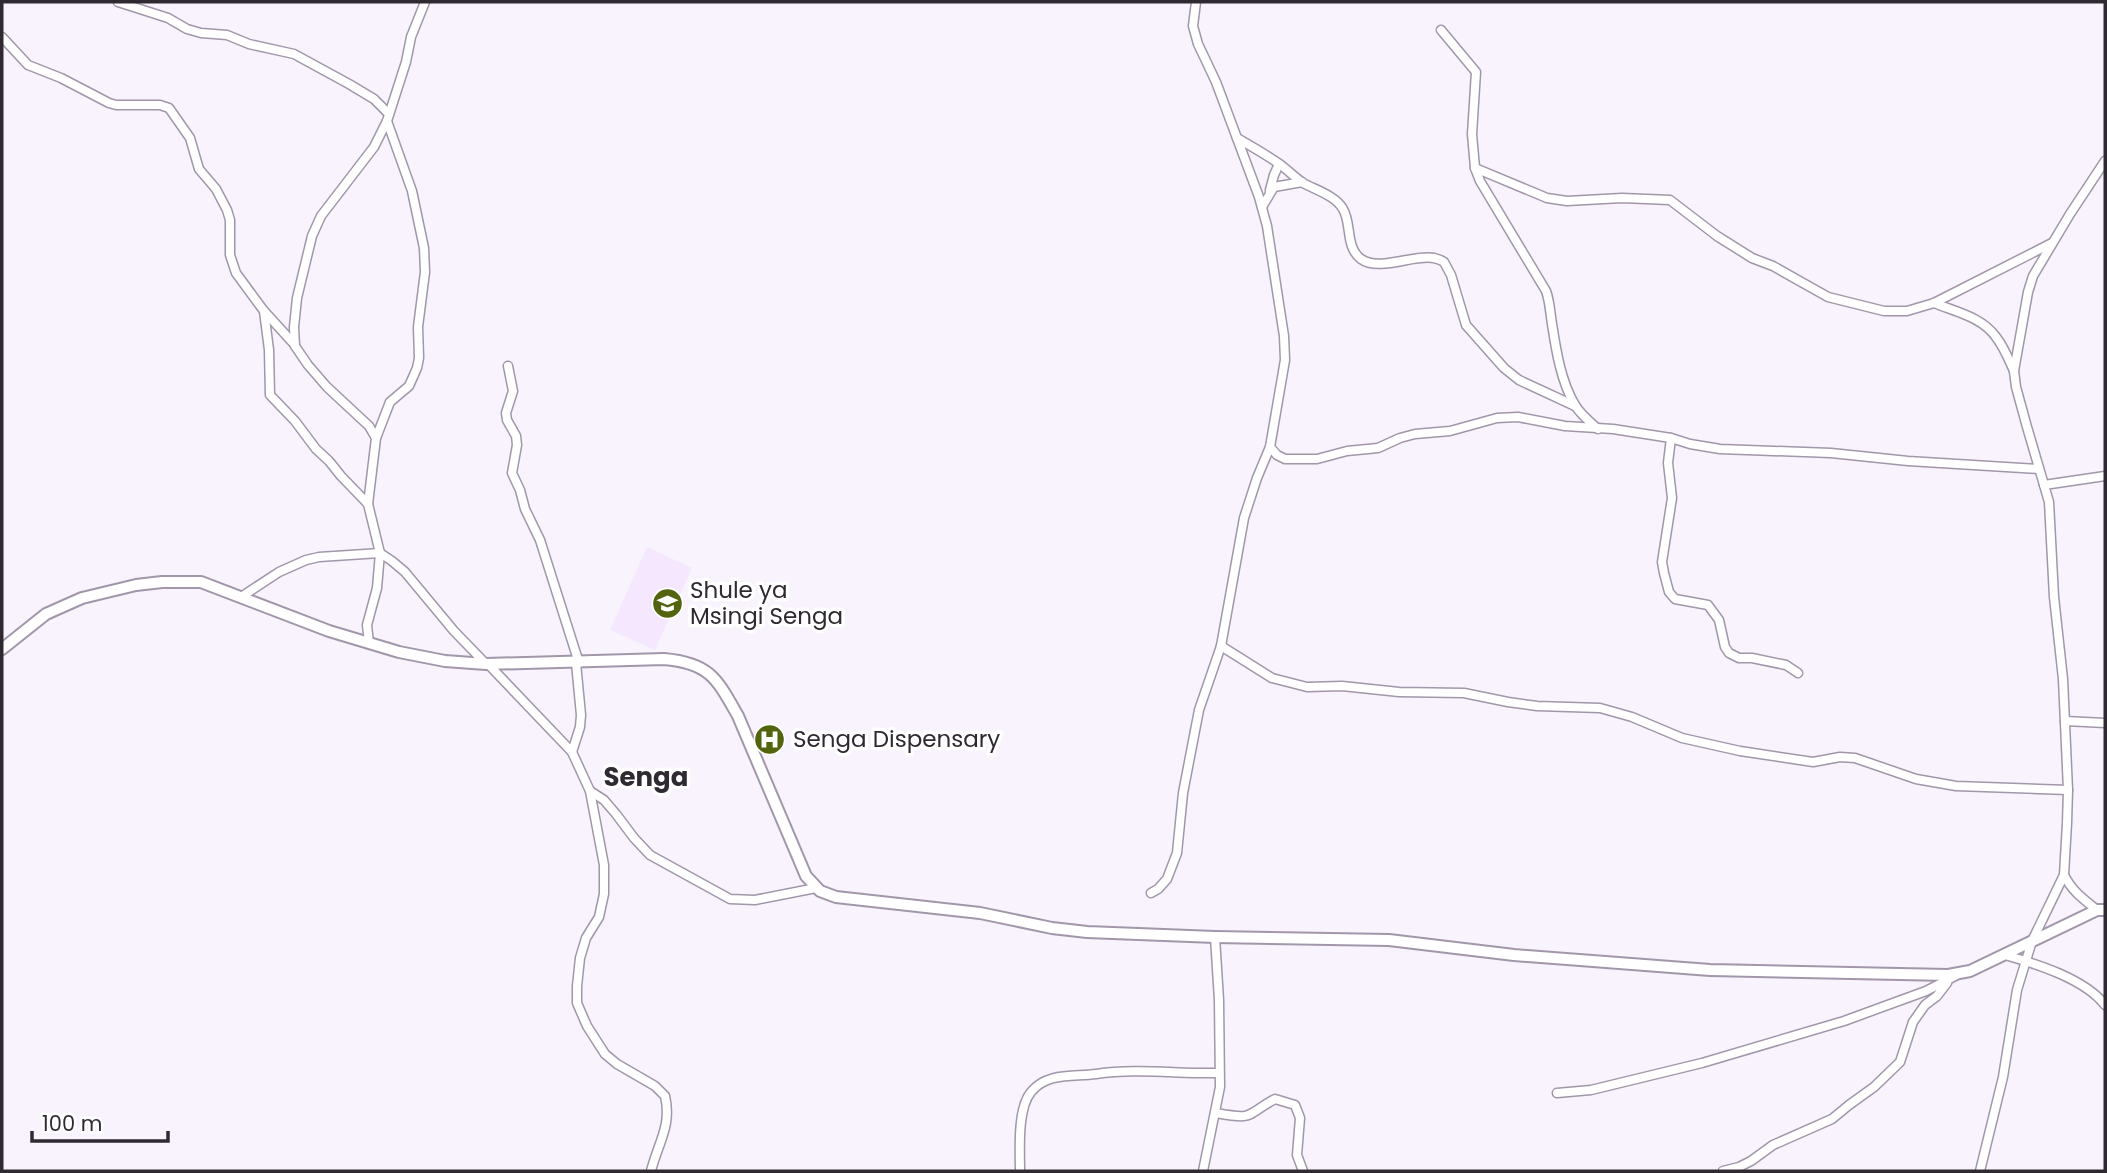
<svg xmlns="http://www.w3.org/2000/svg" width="2107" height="1173" font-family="Poppins,sans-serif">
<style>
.built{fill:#f5e8fe}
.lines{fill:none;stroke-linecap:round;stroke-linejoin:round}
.street-casing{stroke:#a296aa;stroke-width:11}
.secondary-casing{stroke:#a296aa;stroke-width:14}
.street{stroke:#fff;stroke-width:8}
.secondary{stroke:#fff;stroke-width:10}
.labels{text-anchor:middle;stroke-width:7;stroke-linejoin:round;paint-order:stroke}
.poi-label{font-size:23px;fill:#2f2a32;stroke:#fff;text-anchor:start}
.quarter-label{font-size:26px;font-weight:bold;fill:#2f2a32;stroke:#fff}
</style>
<rect width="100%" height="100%" fill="#f8f3fc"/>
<path class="built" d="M 647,547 L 692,568 L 655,650 L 610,630 Z"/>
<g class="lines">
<defs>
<g id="street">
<path d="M 118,2 L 168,18 L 187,29 L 201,33 L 227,35 L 249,44 L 294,54 L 349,84 L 374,99 L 389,114"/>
<path d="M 1441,30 L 1476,72 L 1472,134 L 1475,168 L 1480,181 L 1546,291 C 1550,302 1550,312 1552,324 C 1556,350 1561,382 1575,405 C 1580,414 1590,422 1598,429"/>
<path d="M 2,37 L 28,65 L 61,78 L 109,103 L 116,105 L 160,105 L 169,108 L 190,138 L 199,169 L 216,189 L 227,210 L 230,220 L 230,255 L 236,273 L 264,311 L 295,345"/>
<path d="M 1237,138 C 1251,146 1265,154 1278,163 C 1287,169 1294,177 1303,183 C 1316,190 1336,196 1343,209 C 1352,224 1345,247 1361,259 C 1379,272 1414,254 1434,258 C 1438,259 1441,260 1444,262 L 1451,275 L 1466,325 L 1504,368 L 1519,380 L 1575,406"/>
<path d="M 1475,168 L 1547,198 L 1567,201 L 1622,198 L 1670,200 L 1717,236 L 1752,258 L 1773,266 L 1828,297 L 1884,311 L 1907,311 L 1934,303 L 2052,243"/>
<path d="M 1270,190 L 1274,175 L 1279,164"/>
<path d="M 1262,207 L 1274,187 L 1302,182"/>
<path d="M 1934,303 C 1956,312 1982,317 1996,337 C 2004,347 2009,360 2014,371"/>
<path d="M 264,311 L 269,350 L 270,395 L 295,421 L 316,449 L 329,461 L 341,476 L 368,504"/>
<path d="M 508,366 L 513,391 L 506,413 L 507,420 L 516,436 L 517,445 L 512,473 L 520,490 L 525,509 L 540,540 L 579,663"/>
<path d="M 376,438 L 390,402 L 409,386 L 417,368 L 419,358 L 418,327 L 425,272 L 424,248 L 412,191 L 387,121"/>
<path d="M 1671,438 L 1668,463 L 1672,498 L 1662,562 L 1664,573 L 1669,592 L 1675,599 L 1708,605 L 1719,620 L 1725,647 L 1729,653 L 1739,658 L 1752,658 L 1786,665 L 1798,673"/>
<path d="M 1270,447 L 1277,455 L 1285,459 L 1317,459 L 1347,451 L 1378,448 L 1400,438 L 1415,434 L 1450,431 L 1497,418 L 1518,417 L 1565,426 L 1613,429 L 1671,438 L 1690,444 L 1720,449 L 1831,453 L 1908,461 L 2039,469"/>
<path d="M 2044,485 L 2105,476"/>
<path d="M 241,597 L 279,572 L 306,560 L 319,557 L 380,553 L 392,561 L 405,572 L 454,631 L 486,664"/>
<path d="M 369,643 L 367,625 L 377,588 L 380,553 L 368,504 L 376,438 L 369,426 L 327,387 L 308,365 L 295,346 L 294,327 L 297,298 L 312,236 L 321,216 L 374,147 L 387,121 L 406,62 L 411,37 L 425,2"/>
<path d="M 1221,646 L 1272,678 L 1307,687 L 1342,686 L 1399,692 L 1464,693 L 1508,702 L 1537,706 L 1600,708 L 1632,717 L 1682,738 L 1740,751 L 1813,762 L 1840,757 L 1855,758 L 1916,779 L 1956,786 L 2068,790"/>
<path d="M 488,664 L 572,752 L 590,791 L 604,865 L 604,894 L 599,917 L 586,938 L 580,958 L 577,986 L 577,1003 L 587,1026 L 605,1054 L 617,1064 L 655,1086 L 665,1096 C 672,1126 658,1143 651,1171"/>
<path d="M 2065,721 L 2105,723"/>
<path d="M 572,752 L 580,727 L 581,715 L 576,663"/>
<path d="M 590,791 L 604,800 L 616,814 L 634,838 L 650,855 L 730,899 L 755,900 L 816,888"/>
<path d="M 2064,875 C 2072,891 2083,899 2097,910"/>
<path d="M 1151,893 L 1158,889 L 1167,879 L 1177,853 L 1183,793 L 1199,710 L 1221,646 L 1244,518 L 1257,478 L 1270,447 L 1285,360 L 1284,336 L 1267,226 L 1259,197 L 1216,82 L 1198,44 L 1193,26 L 1196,2"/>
<path d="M 2005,955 C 2037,964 2085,979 2105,1005"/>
<path d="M 1557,1093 L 1591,1090 L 1702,1063 L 1844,1021 L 1926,991 L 1957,975"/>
<path d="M 1216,1113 C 1255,1120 1244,1116 1275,1099 L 1295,1105 L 1300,1118 L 1297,1155 L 1303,1171"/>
<path d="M 1020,1171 C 1020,1150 1017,1109 1031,1092 C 1047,1072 1074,1077 1096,1074 C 1137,1068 1178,1074 1219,1073"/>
<path d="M 1203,1171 L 1220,1087 L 1219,1000 L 1215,937"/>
<path d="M 1723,1171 L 1739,1167 L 1751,1161 L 1773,1145 L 1832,1119 L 1849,1105 L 1874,1087 L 1900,1062 L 1913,1022 L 1925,1005 L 1937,996 L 1947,983"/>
<path d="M 1980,1171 L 2003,1077 L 2017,990 L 2032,941 L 2064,875 L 2067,823 L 2068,790 L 2063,679 L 2054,597 L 2049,502 L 2027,427 L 2016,387 L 2014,371 L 2028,292 L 2033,276 L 2070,214 L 2105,161"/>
</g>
<path id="secondary" d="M 2,649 L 46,614 L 82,598 L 136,585 L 162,582 L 201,582 L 329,631 L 399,652 L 445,661 L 486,664 L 664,659 C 710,663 717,679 738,716 L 806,876 L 820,891 L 836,897 L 980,913 L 1052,928 L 1087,932 L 1215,937 L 1389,940 L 1514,955 L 1710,970 L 1948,975 L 1970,971 L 2097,910 L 2105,910"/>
</defs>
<use href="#street" class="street-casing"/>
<use href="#secondary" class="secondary-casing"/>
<use href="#street" class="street"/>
<use href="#secondary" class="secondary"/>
</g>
<defs>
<symbol id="school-disc" viewBox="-11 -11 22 22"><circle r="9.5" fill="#52640d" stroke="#fff"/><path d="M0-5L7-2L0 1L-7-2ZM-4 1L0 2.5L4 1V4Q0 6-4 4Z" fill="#fff"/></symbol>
<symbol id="hospital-disc" viewBox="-11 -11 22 22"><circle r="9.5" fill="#52640d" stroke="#fff"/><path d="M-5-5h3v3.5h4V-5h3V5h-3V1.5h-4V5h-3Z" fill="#fff"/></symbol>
</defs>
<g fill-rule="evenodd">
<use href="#school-disc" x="650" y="586" width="35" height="35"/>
<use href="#hospital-disc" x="752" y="722" width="35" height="35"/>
</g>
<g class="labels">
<g class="poi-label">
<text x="690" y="598">Shule ya<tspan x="690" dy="26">Msingi Senga</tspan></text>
<text x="793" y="747">Senga Dispensary</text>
</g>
<g class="quarter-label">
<text x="646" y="786">Senga</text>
</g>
</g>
<rect width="2107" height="1173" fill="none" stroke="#2f2a32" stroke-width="7"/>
<path d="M32 1131v10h136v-10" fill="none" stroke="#2f2a32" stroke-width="3.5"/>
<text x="42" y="1131" font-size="21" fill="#2f2a32" stroke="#ffffff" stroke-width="5" paint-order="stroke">100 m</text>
</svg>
